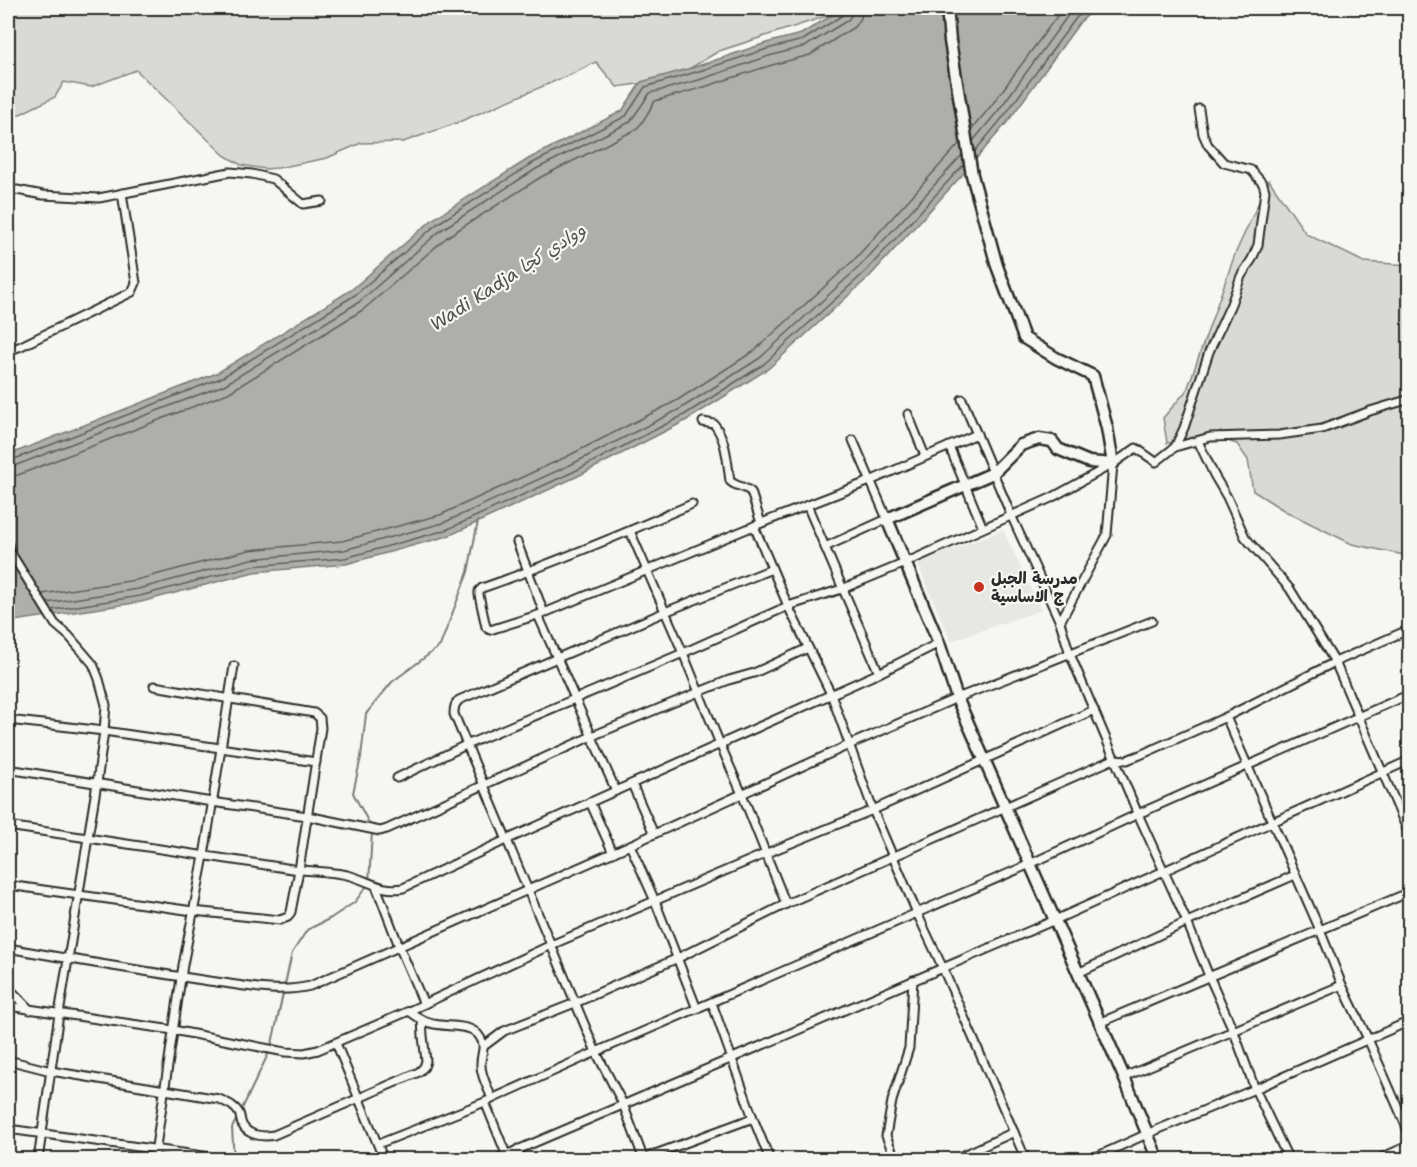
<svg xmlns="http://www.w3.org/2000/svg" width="1417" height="1167" font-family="'Shantell Sans','Playpen Sans Arabic',sans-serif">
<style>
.built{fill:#e7e7e3}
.green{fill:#d9d9d5;stroke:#828280;stroke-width:1.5}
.water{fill:#aeaeab;stroke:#7a7a78;stroke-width:1.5}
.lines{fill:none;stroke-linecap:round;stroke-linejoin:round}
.shore{stroke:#5f5f5e;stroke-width:1.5}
.stream{stroke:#7a7a78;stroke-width:2}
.minor-casing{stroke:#2b2b2b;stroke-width:11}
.secondary-casing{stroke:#2b2b2b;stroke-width:15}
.minor{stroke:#f6f6f2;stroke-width:7}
.secondary{stroke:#f6f6f2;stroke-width:10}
.poi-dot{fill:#c8321e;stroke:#f6f6f2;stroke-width:2}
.labels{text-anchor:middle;stroke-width:4.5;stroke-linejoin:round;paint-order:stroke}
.poi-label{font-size:16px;font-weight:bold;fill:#2b2b2b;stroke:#f6f6f2;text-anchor:start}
.water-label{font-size:18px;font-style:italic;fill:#525251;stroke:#f6f6f2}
</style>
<rect width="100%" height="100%" fill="#f6f6f2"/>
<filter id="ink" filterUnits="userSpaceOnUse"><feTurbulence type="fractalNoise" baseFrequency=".0167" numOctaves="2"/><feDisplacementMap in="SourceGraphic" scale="12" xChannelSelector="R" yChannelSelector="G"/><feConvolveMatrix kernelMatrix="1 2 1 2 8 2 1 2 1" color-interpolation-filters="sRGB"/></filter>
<g filter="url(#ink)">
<g class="built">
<path d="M 1003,530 L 1041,610 L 951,641 L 917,563 Z"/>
<path d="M 1143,1148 L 1148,1159 L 1114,1159 Z"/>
</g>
<g class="green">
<path d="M 8,8 L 843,8 L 827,16 L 719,51 L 672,79 L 617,87 L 596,62 L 574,73 L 454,124 L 403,142 L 361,143 L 327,158 L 278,168 L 265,169 L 241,165 L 224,155 L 136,70 L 91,87 L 64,82 L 55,97 L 8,120 Z"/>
<path d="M 1269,180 L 1306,234 L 1364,262 L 1409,265 L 1409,556 L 1352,544 L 1285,511 L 1253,491 L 1248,460 L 1237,444 L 1227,441 L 1167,443 L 1163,418 L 1187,390 L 1235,254 Z"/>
</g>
<path class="water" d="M 844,8 L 1096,8 L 1080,22 L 1009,120 L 964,173 L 870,276 L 768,369 L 687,420 L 576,477 L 448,536 L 346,564 L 254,572 L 141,602 L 8,622 L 8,455 L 217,373 L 351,290 L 433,219 L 530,158 L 622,111 L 641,82 L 695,67 L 766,43 L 801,34 Z"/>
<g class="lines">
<g class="shore">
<path d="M 971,130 L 991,106 L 1063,8"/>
<path d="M 973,141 L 998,111 L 1069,14 L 1076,8"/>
<path d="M 975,151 L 1004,116 L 1076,18 L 1088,8"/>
<path d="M 8,460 L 12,460 L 221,378 L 355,295 L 437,224 L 533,163 L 626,116 L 645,87 L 696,72 L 767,49 L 803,40 L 843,15 L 846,12 L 846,8"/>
<path d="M 8,467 L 14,466 L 224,385 L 359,302 L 441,230 L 536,169 L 630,122 L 650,93 L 699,80 L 769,56 L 806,46 L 848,20 L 852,14 L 853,8"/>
<path d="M 8,476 L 18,475 L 228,393 L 364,309 L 447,237 L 541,177 L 635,130 L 641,124 L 655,101 L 701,88 L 772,65 L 810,55 L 854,27 L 861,18 L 862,8"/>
<path d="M 42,594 L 136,580 L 249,550 L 342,541 L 440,515 L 566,457 L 676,401 L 754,351 L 854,260 L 960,143"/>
<path d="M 47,603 L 138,589 L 251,559 L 344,550 L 443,523 L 570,465 L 680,409 L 760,358 L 860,266 L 962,155"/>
<path d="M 52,610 L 140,596 L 252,566 L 345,558 L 446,530 L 573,472 L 684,415 L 764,364 L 865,272 L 963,165"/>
</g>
<g class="stream">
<path d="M 371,827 L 353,793 L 361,757 L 366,714 L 392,682 L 440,646 L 468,572 L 478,521"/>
<path d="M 241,1111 L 271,1048 L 292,953 L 307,930 L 331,918 L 355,902 L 369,883 L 372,832"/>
<path d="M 234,1160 L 232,1128 L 238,1116"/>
</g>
<defs>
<g id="minor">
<path d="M 8,193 L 17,190 L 43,195 L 99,198 L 230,172 L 252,174 L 273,179 L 303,204 L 322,201"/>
<path d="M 8,351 L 21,346 L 132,292 L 136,283 L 122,193"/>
<path d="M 962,399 L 1011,515 L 1060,622 L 1070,654 L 1138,814 L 1187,922 L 1209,976 L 1234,1032 L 1255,1089 L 1289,1160"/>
<path d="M 908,414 L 925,456"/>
<path d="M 703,422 L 714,424 C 727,441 727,461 730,481 C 736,487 745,486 751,492 L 761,523"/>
<path d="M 1198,441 L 1214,475 L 1227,497 L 1245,537 L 1290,589 L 1335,662 L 1410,836"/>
<path d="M 949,446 L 983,528"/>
<path d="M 1175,447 L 1184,428 L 1209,352 L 1231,304 L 1241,276 L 1252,259 L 1258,245 L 1265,191 L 1263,184 L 1251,170 L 1224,163 L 1208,145 L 1203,134 L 1199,109"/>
<path d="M 692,504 C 623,534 554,563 482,588 L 479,591 L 479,595 L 486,627 L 490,630 L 544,613 L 754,526 L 870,481 L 977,434"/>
<path d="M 807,505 L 879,673"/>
<path d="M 754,526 L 788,606 L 831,694 L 873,810 L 917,913 L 941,964 L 1026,1160"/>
<path d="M 630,531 L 683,653 L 720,744 L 742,794 L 786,904"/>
<path d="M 517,542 L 544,613"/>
<path d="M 8,544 L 9,550 L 55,624 L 69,636 L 93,664 L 99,679 L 106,705 L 104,731 L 97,783 L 59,1014 L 38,1160"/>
<path d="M 825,547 L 887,519 L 853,440"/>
<path d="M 538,615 L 616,791"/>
<path d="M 1060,622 L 1107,535 L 1113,464"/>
<path d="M 1226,717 L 1320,930 L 1342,985 L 1368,1039 L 1410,1135"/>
<path d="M 8,720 L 104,731 L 316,762"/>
<path d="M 8,769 L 212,802 L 307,816 L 380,831 L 387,829 L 592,736 L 699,692 L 729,680 L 754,673 L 808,648"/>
<path d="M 397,778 L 466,745 L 683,653 L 788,606 L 842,589 L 905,563 L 1051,498 L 1113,464 L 1136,448 L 1156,462 L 1175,447 L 1210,437 L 1279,435 L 1322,429 L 1370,411 L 1410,399"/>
<path d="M 632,784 L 654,834"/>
<path d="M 590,802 L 613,853"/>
<path d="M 8,826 L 299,870 C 315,871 332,872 347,875 C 368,880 381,892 403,888 L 506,840 L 879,673 L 939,643"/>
<path d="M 630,845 L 655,901 L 697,1009"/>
<path d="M 8,885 L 193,911 L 280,920 L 288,917 L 291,912 L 299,870 L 321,728 L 320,718 L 314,713 L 154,686"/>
<path d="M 376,886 L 399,946 L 424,1004"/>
<path d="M 8,948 C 74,960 142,971 209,981 C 242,985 277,994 310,986 L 630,845 L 851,744 L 957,698 L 1152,621"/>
<path d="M 1078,973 L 1187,922 L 1295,875"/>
<path d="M 8,987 L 30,1010"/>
<path d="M 712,1003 L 753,1118 L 770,1160"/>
<path d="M 8,1006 L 173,1030 L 285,1052 L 304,1053 L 318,1050 L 409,1011 L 551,945 L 767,853 L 873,810 L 1094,710"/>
<path d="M 409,1011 C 416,1016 422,1021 430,1023 C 448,1029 477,1020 483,1044 C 484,1050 481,1056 481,1063 C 480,1074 488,1088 492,1099"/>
<path d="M 1099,1023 L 1410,892"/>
<path d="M 336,1043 L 384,1160"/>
<path d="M 484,1046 L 504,1031 L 575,1003 L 678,958 L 786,904 L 1114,759 L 1127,760 L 1140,755 L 1226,717 L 1335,662 L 1410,629"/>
<path d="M 8,1060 L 51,1071 L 219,1099 C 227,1103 234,1105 239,1113 C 241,1117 240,1122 243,1126 C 249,1136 264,1137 274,1135 L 419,1072 L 424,1067 L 426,1061 L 423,1036 L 422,1020"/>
<path d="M 1124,1077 L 1342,985"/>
<path d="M 485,1102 L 506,1154"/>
<path d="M 8,1129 L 211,1157"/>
<path d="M 378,1144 L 485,1102 L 596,1052 L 1030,864 L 1138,814 L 1410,694"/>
<path d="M 518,1149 L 522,1160"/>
<path d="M 154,1160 L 183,965 L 204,856 L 234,666"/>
<path d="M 494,1160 L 1055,920 L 1410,760"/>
<path d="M 639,1160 L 753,1118"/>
<path d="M 644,1160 L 623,1104 L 596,1052 L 454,714 C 454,707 455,704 459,700 L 665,612 L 772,569"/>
<path d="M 896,1160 L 886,1136 L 892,1101 L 909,1048 L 913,980"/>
<path d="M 953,1160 L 1014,1132"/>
<path d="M 1089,1160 L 1147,1134 L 1255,1089 L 1410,1021"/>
<path d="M 1376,1160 L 1410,1145"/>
</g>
<path id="secondary" d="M 947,8 L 950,41 L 972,175 L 997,266 L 1024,338 L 1056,358 L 1093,376 L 1107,428 L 1113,464 L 1089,462 L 1058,449 L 1052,441 L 1039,439 L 1021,445 L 993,473 L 887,519 L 939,643 L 957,698 L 1124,1077 L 1158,1160"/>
</defs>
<use href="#minor" class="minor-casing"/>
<use href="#secondary" class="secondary-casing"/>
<use href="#minor" class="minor"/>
<use href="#secondary" class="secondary"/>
</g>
</g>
<circle class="poi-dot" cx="979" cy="587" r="6"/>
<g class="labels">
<g class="poi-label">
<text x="991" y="584">مدرسة الجبل<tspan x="991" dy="18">ج الاساسية</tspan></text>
</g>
<g class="water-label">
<text transform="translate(508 277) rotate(-33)" y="6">Wadi Kadja ووادي كجا</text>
</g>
</g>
<rect width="1417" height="1167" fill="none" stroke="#f6f6f2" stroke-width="30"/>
<rect x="15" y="15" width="1387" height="1137" fill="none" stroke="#2b2b2b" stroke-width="2" filter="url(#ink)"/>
</svg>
